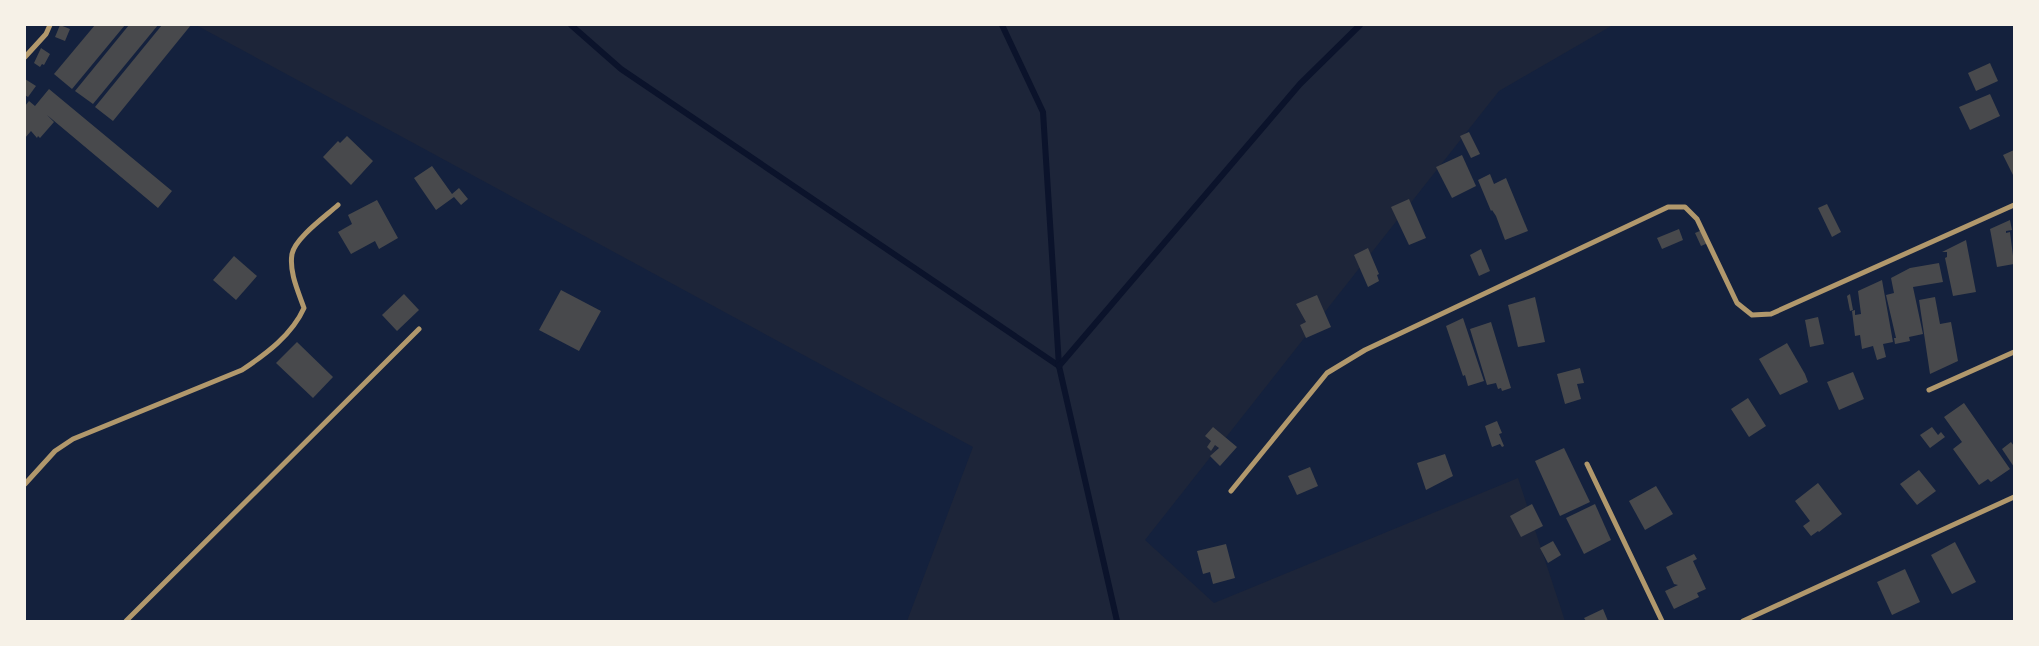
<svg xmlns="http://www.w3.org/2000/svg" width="2039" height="646" font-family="'PT Sans',sans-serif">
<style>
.green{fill:#1d2539}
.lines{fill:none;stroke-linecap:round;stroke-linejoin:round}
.stream{stroke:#0b132b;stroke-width:6}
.building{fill:#48494c}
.minor{stroke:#b1986c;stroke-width:5}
</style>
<rect width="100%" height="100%" fill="#14213d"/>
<path class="green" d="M 196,25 L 1613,25 L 1499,91 L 1145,540 L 1214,603 L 1518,478 L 1565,621 L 907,621 L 973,447 Z"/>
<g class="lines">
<g class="stream">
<path d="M 571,25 L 621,69 L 1059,366 L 1117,621"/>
<path d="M 1002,25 L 1043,112 L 1059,366"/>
<path d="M 1059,366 L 1300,84 L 1360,25"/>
</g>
</g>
<g class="building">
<path d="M 60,25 L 70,29 L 65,41 L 55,37 Z"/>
<path d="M 95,25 L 125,25 L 72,89 L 54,74 Z"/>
<path d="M 129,25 L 158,25 L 93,104 L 75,91 Z"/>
<path d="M 162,25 L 191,25 L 113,121 L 95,107 Z"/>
<path d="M 41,48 L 50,54 L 44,65 L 42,64 L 40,67 L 34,63 Z"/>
<path d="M 1990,63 L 1998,81 L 1976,91 L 1968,73 Z"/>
<path d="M 25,79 L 36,86 L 28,97 L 25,95 Z"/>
<path d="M 49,89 L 172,191 L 158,208 L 47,115 L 54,122 L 40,138 L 38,136 L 37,138 L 31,131 L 25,138 L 25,106 L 29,101 L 35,106 Z"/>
<path d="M 1990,94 L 2000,116 L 1970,130 L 1959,107 Z"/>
<path d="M 1469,132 L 1480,154 L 1471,158 L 1460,136 Z"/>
<path d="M 347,136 L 373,161 L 351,185 L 323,157 L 338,141 L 340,143 Z"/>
<path d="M 2014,150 L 2014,177 L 2003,155 Z"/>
<path d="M 1462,155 L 1476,186 L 1452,198 L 1436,167 Z"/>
<path d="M 432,166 L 452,194 L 459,188 L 468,199 L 461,205 L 454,197 L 436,210 L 414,178 Z"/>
<path d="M 1490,174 L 1494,184 L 1506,178 L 1528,231 L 1505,240 L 1496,216 L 1492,210 L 1491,211 L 1478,180 Z"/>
<path d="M 1409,199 L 1426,238 L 1409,245 L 1391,207 Z"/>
<path d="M 377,200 L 398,238 L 379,249 L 375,241 L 351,254 L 338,232 L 352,224 L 348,215 Z"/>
<path d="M 1827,204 L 1841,232 L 1832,237 L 1818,208 Z"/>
<path d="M 2010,220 L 2012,230 L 2006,231 L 2006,233 L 2010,232 L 2014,264 L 1997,267 L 1990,229 Z"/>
<path d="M 1679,229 L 1683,240 L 1662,249 L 1657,238 Z"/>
<path d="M 1702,230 L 1708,243 L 1701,246 L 1695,233 Z"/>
<path d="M 1966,240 L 1976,292 L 1953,296 L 1945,258 L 1947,257 L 1947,252 L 1942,252 Z"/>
<path d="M 1368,248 L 1379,274 L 1377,275 L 1379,281 L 1368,287 L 1354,255 Z"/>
<path d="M 1481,249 L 1490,271 L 1479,276 L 1470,255 Z"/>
<path d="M 234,256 L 257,276 L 236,300 L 213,280 Z"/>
<path d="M 1939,263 L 1943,282 L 1913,287 L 1923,334 L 1909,337 L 1910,341 L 1895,344 L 1894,338 L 1896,338 L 1886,295 L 1894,293 L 1891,278 L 1910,268 Z"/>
<path d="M 1882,280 L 1893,342 L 1883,344 L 1886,357 L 1877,360 L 1873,346 L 1862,349 L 1860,335 L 1855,336 L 1852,311 L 1855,310 L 1855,315 L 1861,314 L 1858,291 Z"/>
<path d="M 561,290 L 601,311 L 579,351 L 539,330 Z"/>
<path d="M 404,294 L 419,310 L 397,331 L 382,315 Z"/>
<path d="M 1850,294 L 1853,310 L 1850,311 L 1847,296 Z"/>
<path d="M 1317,295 L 1331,327 L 1306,338 L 1300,325 L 1306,322 L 1296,304 Z"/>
<path d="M 1535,297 L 1545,342 L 1518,347 L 1508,305 Z"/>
<path d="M 1935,297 L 1940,324 L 1951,322 L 1958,361 L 1930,374 L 1919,300 Z"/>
<path d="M 1818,317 L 1824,344 L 1810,347 L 1805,320 Z"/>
<path d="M 1463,318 L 1484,381 L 1468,386 L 1465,375 L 1463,376 L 1446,326 Z"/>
<path d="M 1491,322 L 1511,388 L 1502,391 L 1501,388 L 1498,389 L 1496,383 L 1487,385 L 1470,329 Z"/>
<path d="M 297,342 L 333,377 L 313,398 L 276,363 Z"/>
<path d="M 1787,343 L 1805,374 L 1808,382 L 1780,395 L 1759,359 Z"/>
<path d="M 1580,368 L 1584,383 L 1577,384 L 1581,399 L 1565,404 L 1557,374 Z"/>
<path d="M 1853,372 L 1864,399 L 1839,410 L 1827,382 Z"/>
<path d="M 1748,398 L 1766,426 L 1749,437 L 1731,409 Z"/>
<path d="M 1964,403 L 2010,469 L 1991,482 L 1988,479 L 1979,485 L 1953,449 L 1962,442 L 1944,417 Z"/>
<path d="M 1497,421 L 1502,433 L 1499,434 L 1504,446 L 1502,447 L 1500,444 L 1492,447 L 1485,426 Z"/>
<path d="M 1213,427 L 1237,447 L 1220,466 L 1210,456 L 1219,448 L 1215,445 L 1211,451 L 1207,447 L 1211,441 L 1205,436 Z"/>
<path d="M 1932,427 L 1938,435 L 1941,432 L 1945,437 L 1930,448 L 1920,435 Z"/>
<path d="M 2011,442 L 2014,446 L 2014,467 L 2002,449 Z"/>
<path d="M 1564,448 L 1590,502 L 1560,516 L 1535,461 Z"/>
<path d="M 1445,454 L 1453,476 L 1426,490 L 1417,463 Z"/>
<path d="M 1310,467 L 1318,486 L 1297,495 L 1288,476 Z"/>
<path d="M 1919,470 L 1936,491 L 1917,505 L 1900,484 Z"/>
<path d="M 1818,483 L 1842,514 L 1819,532 L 1818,531 L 1811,536 L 1803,526 L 1810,521 L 1795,501 Z"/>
<path d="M 1656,486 L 1673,514 L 1645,530 L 1629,501 Z"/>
<path d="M 1532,504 L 1543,526 L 1521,537 L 1510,516 Z"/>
<path d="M 1595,504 L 1611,540 L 1584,554 L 1566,518 Z"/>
<path d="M 1553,541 L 1561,555 L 1548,563 L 1540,548 Z"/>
<path d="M 1955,542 L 1976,582 L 1952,594 L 1931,555 Z"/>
<path d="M 1226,544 L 1235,578 L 1213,584 L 1210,572 L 1203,574 L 1197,551 Z"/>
<path d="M 1694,554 L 1697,559 L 1693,561 L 1706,589 L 1697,593 L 1699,597 L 1674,609 L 1665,591 L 1678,585 L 1674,584 L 1666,567 Z"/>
<path d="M 1905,569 L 1920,602 L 1892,615 L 1877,582 Z"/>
<path d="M 1603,609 L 1608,621 L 1586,621 L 1584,618 Z"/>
</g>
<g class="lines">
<g class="minor">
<path d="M 25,57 L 46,34 L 50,25"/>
<path d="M 1929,390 L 2014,352"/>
<path d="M 1587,464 L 1662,621"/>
<path d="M 25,484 L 55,451 L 73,439 L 242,370 C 266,354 292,335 304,308 C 298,291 289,272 292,254 C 295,238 326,216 338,205"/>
<path d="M 1231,491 L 1327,373 L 1365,350 L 1668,207 L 1685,207 L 1697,219 L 1737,303 L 1752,315 L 1771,314 L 2014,205"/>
<path d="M 126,621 L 419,329"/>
<path d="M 1743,621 L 2014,497"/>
</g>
</g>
<rect width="2039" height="646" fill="none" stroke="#f6f1e7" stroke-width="52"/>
</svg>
